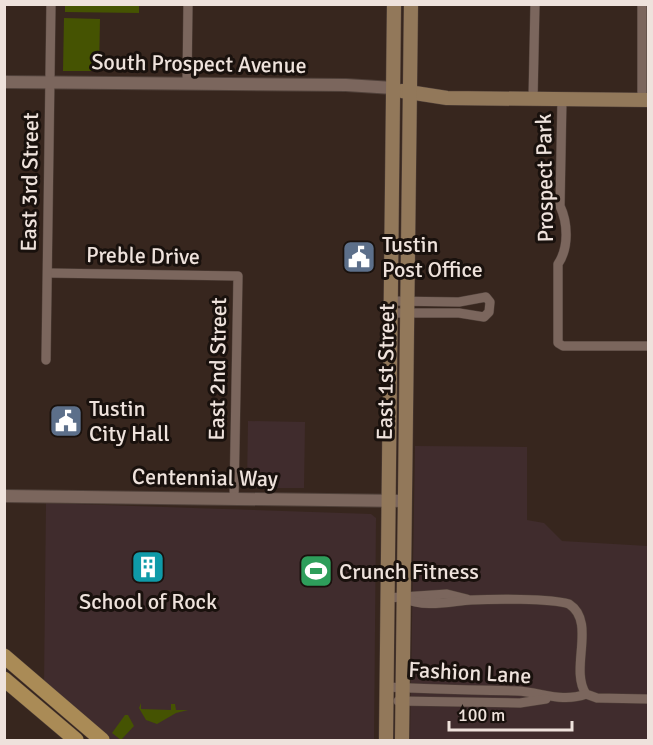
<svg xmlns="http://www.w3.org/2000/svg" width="653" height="745" font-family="Signika,sans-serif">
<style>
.commercial{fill:#402c2d}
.green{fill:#455302}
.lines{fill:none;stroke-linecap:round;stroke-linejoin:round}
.minor-casing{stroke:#50413a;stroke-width:10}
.tertiary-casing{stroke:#50413a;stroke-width:14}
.secondary-casing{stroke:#50413a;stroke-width:15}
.primary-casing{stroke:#50413a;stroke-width:16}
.minor{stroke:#7b665d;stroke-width:9}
.tertiary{stroke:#7b665d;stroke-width:12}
.secondary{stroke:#92785a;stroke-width:14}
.primary{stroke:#aa8b56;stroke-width:15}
.labels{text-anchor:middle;stroke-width:6;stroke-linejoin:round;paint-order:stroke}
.street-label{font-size:22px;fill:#eee2dc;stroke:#19110d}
.poi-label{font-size:22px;fill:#eee2dc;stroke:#19110d;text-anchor:start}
</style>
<rect width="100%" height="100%" fill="#37261e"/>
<g class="commercial">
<path d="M 248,421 L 305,422 L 304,488 L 253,488 L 247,486 Z"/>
<path d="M 415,446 L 527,447 L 527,520 L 544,523 L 562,541 L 648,546 L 648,740 L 410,740 Z"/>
<path d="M 46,503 L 371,514 L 376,518 L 374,740 L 108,740 L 44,687 Z"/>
</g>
<g class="green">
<path d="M 65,5 L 139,5 L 139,13 L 65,12 Z"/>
<path d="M 64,18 L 100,19 L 99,71 L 63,71 Z"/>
<path d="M 141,703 L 141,709 L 171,710 L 171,704 L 175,704 L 176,710 L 188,710 L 176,713 L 157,724 L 146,720 L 139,708 Z"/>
<path d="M 125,715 L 128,715 L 134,726 L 121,740 L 112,733 Z"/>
</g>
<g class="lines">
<defs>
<g id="minor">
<path d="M 187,83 L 188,4"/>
<path d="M 533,99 L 535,4"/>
<path d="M 562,99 L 560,206 C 568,223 569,248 558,264 L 558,343 L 563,346 L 648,346"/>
<path d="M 642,100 L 642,4"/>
<path d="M 48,273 L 238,276 L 234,499"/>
<path d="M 391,313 L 459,313 L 484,317 L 489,312 L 490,302 L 486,297 L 459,302 L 391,301"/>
<path d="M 46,360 L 51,4"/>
<path d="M 387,598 L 447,594 L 467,599"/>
<path d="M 403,598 C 426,608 447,602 471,600 C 492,599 550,598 569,604 C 597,622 569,669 586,694 L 597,698 L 648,699"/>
<path d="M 386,687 C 430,689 473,690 517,691 C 541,692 562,703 586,694"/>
<path d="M 398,701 L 520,703 L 546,699"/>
</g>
<g id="tertiary">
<path d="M 4,82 L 346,85 L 393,88"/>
<path d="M 4,496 L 405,501"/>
</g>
<g id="secondary">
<path d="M 402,91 L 447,98 L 648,100"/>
<path d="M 386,740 L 394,4"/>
<path d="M 402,740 L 411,4"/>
</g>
<g id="primary">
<path d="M 4,656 L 102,740"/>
<path d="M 4,679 L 76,740"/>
</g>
</defs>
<use href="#minor" class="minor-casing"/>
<use href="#tertiary" class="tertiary-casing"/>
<use href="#secondary" class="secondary-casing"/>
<use href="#primary" class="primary-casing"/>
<use href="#minor" class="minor"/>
<use href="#tertiary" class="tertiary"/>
<use href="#secondary" class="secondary"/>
<use href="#primary" class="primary"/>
</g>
<defs>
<symbol id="civic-square" viewBox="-11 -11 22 22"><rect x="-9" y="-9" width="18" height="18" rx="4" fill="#5c6f8a" stroke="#19110d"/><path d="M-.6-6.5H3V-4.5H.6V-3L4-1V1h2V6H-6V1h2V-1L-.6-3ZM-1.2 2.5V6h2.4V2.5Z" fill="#fff"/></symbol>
<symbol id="building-square" viewBox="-11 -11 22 22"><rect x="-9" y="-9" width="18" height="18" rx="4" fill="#0f9aa8" stroke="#19110d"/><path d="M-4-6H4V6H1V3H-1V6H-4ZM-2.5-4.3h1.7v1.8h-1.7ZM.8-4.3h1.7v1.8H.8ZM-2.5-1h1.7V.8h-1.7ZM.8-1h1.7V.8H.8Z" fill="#fff"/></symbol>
<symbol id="stadium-square" viewBox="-11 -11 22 22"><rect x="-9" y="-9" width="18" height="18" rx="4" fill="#2e9e5b" stroke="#19110d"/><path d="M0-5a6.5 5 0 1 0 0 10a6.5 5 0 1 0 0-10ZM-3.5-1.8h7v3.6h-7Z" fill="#fff"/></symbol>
</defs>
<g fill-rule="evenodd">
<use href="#civic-square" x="340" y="238" width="38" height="38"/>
<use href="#civic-square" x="47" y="402" width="38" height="38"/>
<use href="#building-square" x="129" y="548" width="38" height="38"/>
<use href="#stadium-square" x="297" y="552" width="38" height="38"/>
</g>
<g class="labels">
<g class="street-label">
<text transform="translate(199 63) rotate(1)" y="8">South Prospect Avenue</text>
<text transform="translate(544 178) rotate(-91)" y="8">Prospect Park</text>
<text transform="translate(29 182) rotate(-89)" y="8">East 3rd Street</text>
<text transform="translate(143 255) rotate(1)" y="8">Preble Drive</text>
<text transform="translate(217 369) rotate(-89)" y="8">East 2nd Street</text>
<text transform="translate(385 372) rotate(-89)" y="8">East 1st Street</text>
<text transform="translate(205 477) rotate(1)" y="8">Centennial Way</text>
<text transform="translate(470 672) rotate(3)" y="8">Fashion Lane</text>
</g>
<g class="poi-label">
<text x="382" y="252">Tustin<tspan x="382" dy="25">Post Office</tspan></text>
<text x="89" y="416">Tustin<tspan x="89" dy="25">City Hall</tspan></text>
<text x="339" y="579">Crunch Fitness</text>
<text x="148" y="609" text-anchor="middle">School of Rock</text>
</g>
</g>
<rect width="653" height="745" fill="none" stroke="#eee2dc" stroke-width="12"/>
<path d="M449 721v9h123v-9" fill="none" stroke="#eee2dc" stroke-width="3"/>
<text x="458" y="721" font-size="18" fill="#eee2dc" stroke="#19110d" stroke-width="4.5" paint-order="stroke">100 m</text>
</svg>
